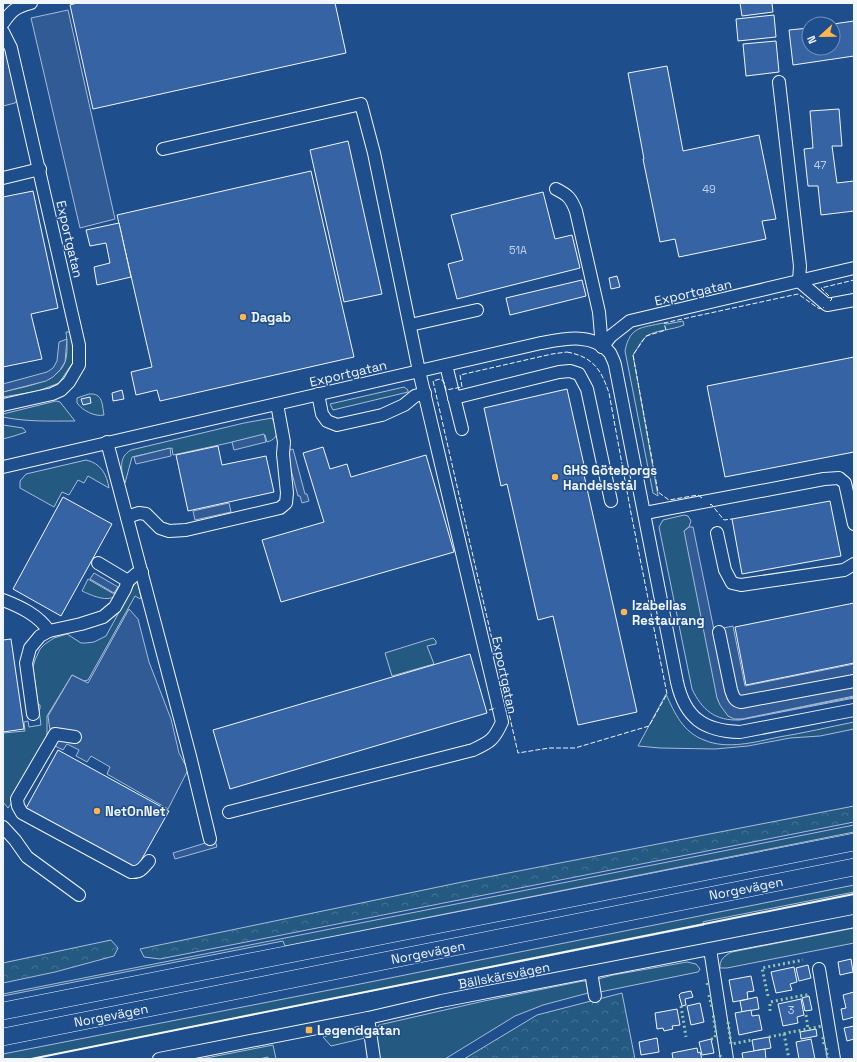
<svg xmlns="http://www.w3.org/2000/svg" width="857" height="1062" font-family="'Space Grotesk',sans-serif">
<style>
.grass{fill:#245a82;stroke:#a8bbd7}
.forest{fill:url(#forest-crowns);stroke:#a8bbd7}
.parking{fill:#305b95;stroke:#a8bbd7}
.building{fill:#3563a3;stroke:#f2f6ff}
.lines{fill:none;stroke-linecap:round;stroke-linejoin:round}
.minor-casing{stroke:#f2f6ff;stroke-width:14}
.highway-casing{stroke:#f2f6ff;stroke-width:18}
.minor{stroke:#1f4e8c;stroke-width:12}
.highway{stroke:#1f4e8c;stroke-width:17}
.hedge{stroke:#97c8a6;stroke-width:3;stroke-dasharray:2 3;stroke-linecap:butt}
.fence{stroke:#f2f6ff;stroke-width:1;stroke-dasharray:5 2;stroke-linecap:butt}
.wall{stroke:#f2f6ff;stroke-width:2}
.poi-dot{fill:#ffb74d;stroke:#1f4e8c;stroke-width:1.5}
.labels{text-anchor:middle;stroke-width:3;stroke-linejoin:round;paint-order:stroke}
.number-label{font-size:11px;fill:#c3d1e8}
.street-label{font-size:13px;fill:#f2f6ff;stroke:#1f4e8c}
.poi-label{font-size:13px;font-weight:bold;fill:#f2f6ff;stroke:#1f4e8c;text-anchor:start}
</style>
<defs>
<pattern id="forest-crowns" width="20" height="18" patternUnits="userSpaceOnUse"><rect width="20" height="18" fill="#245a82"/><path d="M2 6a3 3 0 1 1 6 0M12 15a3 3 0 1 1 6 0" fill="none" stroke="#447295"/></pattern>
</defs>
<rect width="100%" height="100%" fill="#1f4e8c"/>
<g class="grass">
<path d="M 683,321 L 684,325 C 673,330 655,330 647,336 C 641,340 637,350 633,355 L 658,496 L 653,493 L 625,351 C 630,326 641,328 663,323 L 667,324 Z"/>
<path d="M 66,332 L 70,332 L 73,340 L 74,361 L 59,383 L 38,391 L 3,397 L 3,392 C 21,387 58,383 65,362 C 68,354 67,341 66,332 Z"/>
<path d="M 404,387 L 408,390 L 408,392 L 333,410 L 330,404 Z"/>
<path d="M 89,394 C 103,393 102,404 104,415 C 95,417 83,411 77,403 L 77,398 Z"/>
<path d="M 56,401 L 60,402 L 75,421 C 50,421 27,422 3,417 L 3,414 Z"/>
<path d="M 272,418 C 277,429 281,438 267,442 L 265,435 L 173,455 L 172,448 L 132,457 L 125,483 C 121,471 118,457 131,450 L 244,423 Z"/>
<path d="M 3,425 L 23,428 L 26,432 L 14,436 L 3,439 Z"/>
<path d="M 86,460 C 101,463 107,475 109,488 L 88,476 L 84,483 L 78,480 L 69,495 L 62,492 L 54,507 L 20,488 L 20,481 L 26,474 Z"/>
<path d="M 684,515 L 688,516 L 691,521 L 689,527 L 685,530 L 729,714 L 736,719 L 742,719 L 854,697 L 854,698 L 740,720 C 715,721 702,710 692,689 L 659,527 L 663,520 Z"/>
<path d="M 88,579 L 114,594 L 116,593 L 117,594 C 109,604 91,595 82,591 Z"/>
<path d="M 136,581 L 137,581 L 141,597 L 140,599 L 135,596 L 88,680 L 84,681 L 72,675 L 47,716 L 47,736 L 16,797 L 8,808 L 3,802 L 3,733 L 25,731 L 24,722 L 28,721 L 29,727 L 41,725 L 39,710 L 40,709 L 40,705 L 38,704 L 33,667 L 35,660 L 40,649 L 45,644 L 54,638 L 67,634 L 81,643 L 86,643 L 94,642 L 106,636 Z"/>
<path d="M 433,638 L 436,641 L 436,644 L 427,646 L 434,664 L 392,676 L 385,653 Z"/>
<path d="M 666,694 C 675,714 683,732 704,740 C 727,750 755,742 779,737 C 804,733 829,727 854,722 L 854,729 L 820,736 L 790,738 L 748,746 L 715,749 L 660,748 L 638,746 Z"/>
<path d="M 854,825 L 854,832 L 285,946 L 283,941 L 3,996 L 3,994 Z"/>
<path d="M 854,885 L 854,892 L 707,921 L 703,922 L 704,925 L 31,1059 L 3,1059 L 3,1054 L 355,985 Z"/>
<path d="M 854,928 L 854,943 L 727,968 L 720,968 C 719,960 725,955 732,952 Z"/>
<path d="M 687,962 L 696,964 L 700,969 L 698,972 L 600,992 L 600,990 L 597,980 L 598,979 L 613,975 Z"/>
<path d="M 583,981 L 586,981 L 590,992 L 588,993 L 543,1005 L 515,1016 L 445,1059 L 379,1059 L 375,1031 L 379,1025 L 484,1001 Z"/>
<path d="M 354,1029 L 362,1033 L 365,1038 L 331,1046 L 323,1037 Z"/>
<path d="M 273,1045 L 276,1059 L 268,1059 L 268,1057 L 259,1059 L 201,1059 Z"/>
</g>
<g class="forest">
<path d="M 854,806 L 854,822 L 160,959 L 144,957 L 140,949 L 467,881 Z"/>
<path d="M 111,940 L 118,948 L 114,956 L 55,972 L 3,983 L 3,963 Z"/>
<path d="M 622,993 L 635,1059 L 464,1059 L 537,1015 Z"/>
</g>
<g class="parking">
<path d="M 68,10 L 115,219 L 80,228 L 31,18 Z"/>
<path d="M 3,39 L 17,100 L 15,103 L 3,106 Z"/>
<path d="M 67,339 L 65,362 L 60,370 L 53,377 L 46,381 L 3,392 L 3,384 L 47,372 L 53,368 L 57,361 L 59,342 Z"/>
<path d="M 264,434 L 266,442 L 234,450 L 232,442 Z"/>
<path d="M 170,448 L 171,456 L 136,464 L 134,457 Z"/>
<path d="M 293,449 L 305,494 L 307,494 L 309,501 L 302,503 L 300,496 L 298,496 L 286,451 Z"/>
<path d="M 229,503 L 231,512 L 195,520 L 193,511 Z"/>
<path d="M 689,527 L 693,527 L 714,630 L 733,626 L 745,686 L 854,664 L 854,696 L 742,719 L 734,719 L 728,716 L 720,705 L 717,698 L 684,531 Z"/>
<path d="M 94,573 L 118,587 L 114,593 L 90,579 Z"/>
<path d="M 129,609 L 138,619 L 149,662 L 171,719 L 179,753 L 188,770 L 168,809 L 107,774 L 110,767 L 91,756 L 87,762 L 76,756 L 79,750 L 67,744 L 63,750 L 49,743 L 53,736 L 50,730 L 48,716 L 72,675 L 88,683 Z"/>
<path d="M 215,840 L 217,847 L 175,859 L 173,853 Z"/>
</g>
<g class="building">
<path d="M 77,3 L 335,3 L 346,53 L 93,109 L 70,5 Z"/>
<path d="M 740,3 L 772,3 L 773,12 L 742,16 Z"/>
<path d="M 774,15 L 776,37 L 738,41 L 736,19 Z"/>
<path d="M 854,21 L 854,56 L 793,65 L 789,30 L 809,28 L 809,48 L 833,48 L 833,24 Z"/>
<path d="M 776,41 L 779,72 L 746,76 L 743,44 Z"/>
<path d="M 667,66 L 683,151 L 759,135 L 776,219 L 762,221 L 766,239 L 679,257 L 675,239 L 660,242 L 643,159 L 644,159 L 628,73 Z"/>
<path d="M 839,109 L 842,146 L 832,146 L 837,183 L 854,181 L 854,211 L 821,215 L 818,186 L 808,186 L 804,149 L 813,148 L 810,111 Z"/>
<path d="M 348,141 L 382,294 L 344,302 L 310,150 Z"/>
<path d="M 311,171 L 354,357 L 160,401 L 157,390 L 136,395 L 131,372 L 152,367 L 117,215 Z"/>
<path d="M 33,191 L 58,308 L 31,314 L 42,359 L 3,367 L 3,197 Z"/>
<path d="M 543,192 L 555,239 L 572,235 L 580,268 L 457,299 L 448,264 L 463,260 L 451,215 Z"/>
<path d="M 119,223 L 131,277 L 97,285 L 94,267 L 110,263 L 106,243 L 90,246 L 86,230 Z"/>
<path d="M 617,276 L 620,287 L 611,289 L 609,278 Z"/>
<path d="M 582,280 L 586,296 L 510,315 L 506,298 Z"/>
<path d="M 854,357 L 854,452 L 725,477 L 707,386 Z"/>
<path d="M 567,389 L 584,465 L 582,466 L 637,712 L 578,725 L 553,616 L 538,620 L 507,484 L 501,486 L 484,408 Z"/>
<path d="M 122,390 L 124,399 L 113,401 L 112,393 Z"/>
<path d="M 90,397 L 91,403 L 83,405 L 81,399 Z"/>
<path d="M 218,446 L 222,465 L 266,456 L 274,492 L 188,511 L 176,455 Z"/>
<path d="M 323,447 L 330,469 L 347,464 L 351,477 L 426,455 L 454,552 L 281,602 L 262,540 L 324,522 L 303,453 Z"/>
<path d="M 63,497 L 112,524 L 61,616 L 13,589 Z"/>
<path d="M 830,501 L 841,556 L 742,574 L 732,519 Z"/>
<path d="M 854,603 L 854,663 L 746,685 L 735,627 Z"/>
<path d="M 11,639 L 24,729 L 3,732 L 3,640 Z"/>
<path d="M 470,654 L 487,713 L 230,789 L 213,730 Z"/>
<path d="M 58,750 L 169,811 L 135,871 L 25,810 Z"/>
<path d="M 851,959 L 853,972 L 840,975 L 838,962 Z"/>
<path d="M 808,965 L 811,978 L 799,981 L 796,968 Z"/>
<path d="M 794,967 L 797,982 L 790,984 L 792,990 L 776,993 L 771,972 Z"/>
<path d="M 751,976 L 754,991 L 747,992 L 748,999 L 733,1002 L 729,980 Z"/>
<path d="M 691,991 L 693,997 L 685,999 L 686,1005 L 682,1006 L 679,995 L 681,993 Z"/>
<path d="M 854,992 L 854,1017 L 843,1020 L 841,1009 L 846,1008 L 843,995 Z"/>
<path d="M 809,996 L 812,1010 L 805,1011 L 802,998 Z"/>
<path d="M 757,997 L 759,1009 L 742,1012 L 740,1001 Z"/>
<path d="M 801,999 L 804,1015 L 797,1017 L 798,1023 L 783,1026 L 778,1004 Z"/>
<path d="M 700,1003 L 704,1022 L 691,1025 L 687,1006 Z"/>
<path d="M 677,1009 L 680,1025 L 672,1026 L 673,1029 L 664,1031 L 663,1028 L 657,1029 L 655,1013 Z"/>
<path d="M 751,1010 L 752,1016 L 759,1015 L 762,1030 L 739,1035 L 735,1013 Z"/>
<path d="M 854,1026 L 854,1039 L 847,1041 L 844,1028 Z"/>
<path d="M 816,1029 L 817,1036 L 801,1039 L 800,1032 Z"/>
<path d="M 769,1037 L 771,1048 L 754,1051 L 752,1040 Z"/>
<path d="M 657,1038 L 659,1052 L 641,1055 L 639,1042 Z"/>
<path d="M 711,1039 L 714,1053 L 702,1055 L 699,1042 Z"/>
<path d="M 811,1039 L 815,1059 L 799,1059 L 796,1042 Z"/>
<path d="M 697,1048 L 698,1053 L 700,1052 L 702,1059 L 673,1059 L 672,1053 Z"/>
<path d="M 765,1049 L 766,1059 L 743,1059 L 742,1053 Z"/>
</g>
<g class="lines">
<defs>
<g id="minor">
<path d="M 3,23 C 12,10 16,7 31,3"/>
<path d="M 3,32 L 11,48 L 79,345 L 79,365 L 69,382 L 61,390 L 52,394 L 3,405"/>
<path d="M 779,82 L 800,266 L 799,281 L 827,305 L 854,300"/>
<path d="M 163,149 L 361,104 L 374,153 L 419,371 L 502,722 C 494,740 490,742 473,750 L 229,812"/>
<path d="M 3,178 L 40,169"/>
<path d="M 556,189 C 568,195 571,198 576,211 L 599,312 L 602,347"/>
<path d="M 410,325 L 477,310"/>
<path d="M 602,347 L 611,336 L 630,321 L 854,268"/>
<path d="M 446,365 L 462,429"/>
<path d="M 318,394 L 322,414 L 327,421 L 337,425 L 382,415 L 404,405 L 415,396 L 425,393"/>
<path d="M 454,398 L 559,372 L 570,371 L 579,374 L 587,389 L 611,501"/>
<path d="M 107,442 L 190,756 L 210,839"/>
<path d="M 3,467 L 541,343 C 563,339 593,332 610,353 C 612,357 614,361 615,365 L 677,682 C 685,718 704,731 740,732 L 854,710"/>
<path d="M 645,513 L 824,479 L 839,478 L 845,483 L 854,524"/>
<path d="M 127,517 L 139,513 L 146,514 L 160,528 L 169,531 L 186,530 L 280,508 L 286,503 L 287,493 L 283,454 L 284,442 L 277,404"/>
<path d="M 717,533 L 725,570 L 732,583 L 741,585 L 844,570 L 854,564"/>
<path d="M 98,563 L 128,581"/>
<path d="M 3,600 C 21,607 38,615 49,631 L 81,624 L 103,617 L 115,607 L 125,589 L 128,581 L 136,574 L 142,572"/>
<path d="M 719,632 L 731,690 C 733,696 734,701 741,702 L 854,681"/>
<path d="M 33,714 L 26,663 L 30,648 L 40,636 L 49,631"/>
<path d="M 75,737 L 55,734 L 17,799 L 18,806 L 22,813 L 131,872 C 140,873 143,868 149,861"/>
<path d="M 3,827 L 15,840 L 27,857 L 79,895"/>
<path d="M 710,949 L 727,1059"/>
<path d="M 819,969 L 834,1059"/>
<path d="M 591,972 L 595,996"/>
<path d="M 368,1018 L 374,1059"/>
<path d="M 159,1059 L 368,1018 L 441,1001 L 854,921"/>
</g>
<g id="highway">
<path d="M 3,1011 L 854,842"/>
<path d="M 3,1037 L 854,867"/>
</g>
</defs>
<use href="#minor" class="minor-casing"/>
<use href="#highway" class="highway-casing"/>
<use href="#minor" class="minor"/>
<use href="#highway" class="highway"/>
<g class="hedge">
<path d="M 707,983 L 708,987"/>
<path d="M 709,995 L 712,1008"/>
<path d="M 768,996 L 762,968 L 803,960"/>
<path d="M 681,1006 L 686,1037"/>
<path d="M 770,1011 L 770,1002 L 805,995 L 808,995"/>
<path d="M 806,1015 L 808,1029 L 822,1026"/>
<path d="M 728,1022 L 731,1044 L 752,1040"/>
<path d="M 784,1034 L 786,1033 L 808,1029"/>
<path d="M 769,1037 L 784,1034 L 789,1059"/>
<path d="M 823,1037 L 824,1045"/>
<path d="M 711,1039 L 714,1039 L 716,1034 L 713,1013"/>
<path d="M 826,1048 L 828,1059"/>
<path d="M 720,1055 L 721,1059"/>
</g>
<g class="fence">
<path d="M 830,301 L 832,299 L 821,288 L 854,280"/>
<path d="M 567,352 C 593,357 601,369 609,393 L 631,513 L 667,694 L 649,726 L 575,748 L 549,748 L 518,753 L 433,381 L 440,379 L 444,382 L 446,390 L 462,387 L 460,375 L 552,354 Z"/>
<path d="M 702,498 L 698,495 L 669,500 L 658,492 L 633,355 L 646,336 L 666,330 L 664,323 L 798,294 L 818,308 L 822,309 L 824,307"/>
<path d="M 710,505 L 711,504 L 724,520 L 732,519"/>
<path d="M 489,710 L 496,708"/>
</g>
<path class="wall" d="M 31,1059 L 854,894"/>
</g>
<g class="poi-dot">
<circle cx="243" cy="317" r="4"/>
<circle cx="555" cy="477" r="4"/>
<circle cx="624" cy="612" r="4"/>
<circle cx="97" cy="811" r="4"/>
<rect x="305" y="1026" width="8" height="8" rx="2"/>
</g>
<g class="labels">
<g class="number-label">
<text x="820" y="169">47</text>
<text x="709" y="193">49</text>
<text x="518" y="254">51A</text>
<text x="791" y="1014">3</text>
</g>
<g class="street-label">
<text transform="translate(70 239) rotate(77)" y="5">Exportgatan</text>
<text transform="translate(693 292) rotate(-13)" y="5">Exportgatan</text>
<text transform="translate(348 373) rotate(-13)" y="5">Exportgatan</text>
<text transform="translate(505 675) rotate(78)" y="5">Exportgatan</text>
<text transform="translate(746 888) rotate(-11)" y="5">Norgevägen</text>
<text transform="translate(428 952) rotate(-11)" y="5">Norgevägen</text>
<text transform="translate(504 975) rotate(-11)" y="5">Bällskärsvägen</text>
<text transform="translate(111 1015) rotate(-11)" y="5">Norgevägen</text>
</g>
<g class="poi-label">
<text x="251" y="322">Dagab</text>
<text x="563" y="475">GHS Göteborgs<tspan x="563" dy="15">Handelsstål</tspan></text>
<text x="632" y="610">Izabellas<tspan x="632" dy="15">Restaurang</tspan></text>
<text x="105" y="816">NetOnNet</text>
<text x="317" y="1035">Legendgatan</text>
</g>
</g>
<rect width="857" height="1062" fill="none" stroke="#f2f6ff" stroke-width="8"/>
<g transform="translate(821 36) rotate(248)"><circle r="19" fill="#1f4e8c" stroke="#7391ba"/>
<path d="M0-3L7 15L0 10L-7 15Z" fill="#ffb74d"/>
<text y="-6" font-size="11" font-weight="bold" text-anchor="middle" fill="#f2f6ff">N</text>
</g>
</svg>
